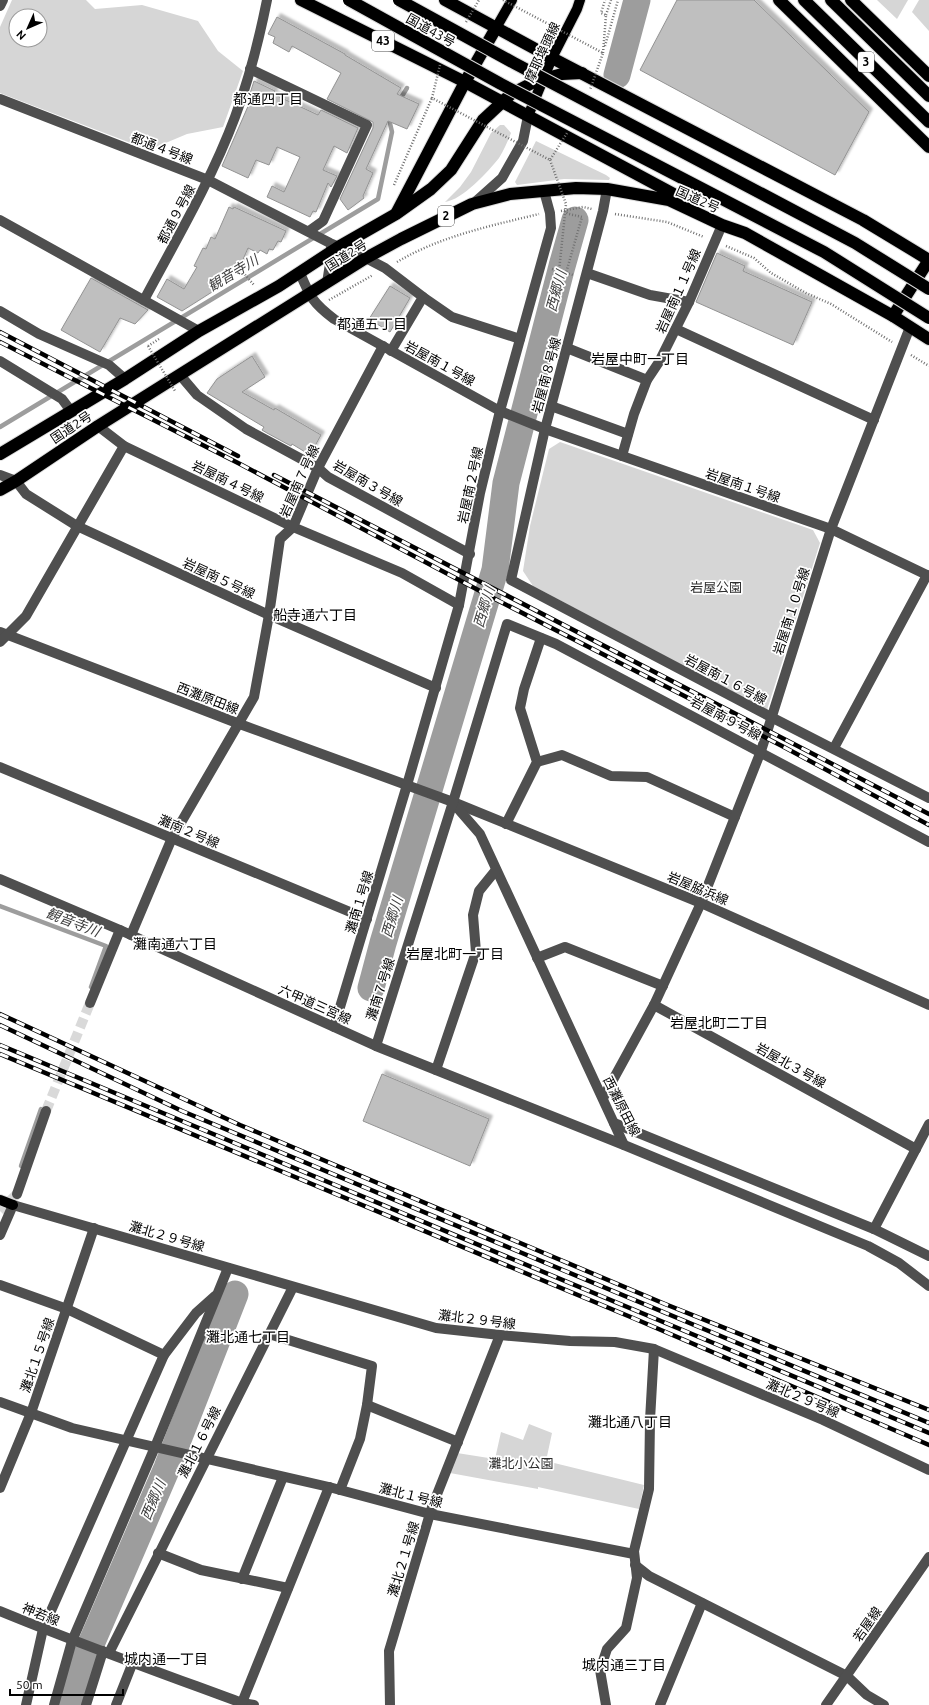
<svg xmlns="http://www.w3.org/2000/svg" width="929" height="1705" font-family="Ubuntu,'Noto Sans JP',sans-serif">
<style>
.green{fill:#d6d6d6;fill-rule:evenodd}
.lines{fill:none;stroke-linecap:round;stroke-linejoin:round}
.stream{stroke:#9d9d9d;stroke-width:4.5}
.river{stroke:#9d9d9d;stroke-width:27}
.building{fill:#bfbfbf;stroke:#939393;filter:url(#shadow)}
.minor-tunnel{stroke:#d9d9d9;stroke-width:10;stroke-dasharray:10 5;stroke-linecap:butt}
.major-casing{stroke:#dbdbdb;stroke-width:12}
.highway-casing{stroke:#dbdbdb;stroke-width:14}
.path{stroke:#717171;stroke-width:2.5;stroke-dasharray:1 2;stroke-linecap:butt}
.minor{stroke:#4f4f4f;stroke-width:10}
.major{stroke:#000;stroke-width:10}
.highway{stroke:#000;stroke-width:12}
.rail-casing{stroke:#000;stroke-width:4.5}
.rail{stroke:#fff;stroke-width:3;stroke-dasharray:9;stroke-linecap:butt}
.highway-bridge-casing{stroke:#dbdbdb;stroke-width:14;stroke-linecap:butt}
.path-bridge{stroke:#717171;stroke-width:2.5;stroke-dasharray:1 2;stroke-linecap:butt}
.highway-bridge{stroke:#000;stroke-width:12}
.labels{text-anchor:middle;stroke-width:3.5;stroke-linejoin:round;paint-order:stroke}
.shield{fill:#fff;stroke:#4c4c4c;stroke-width:1}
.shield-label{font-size:12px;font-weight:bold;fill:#000}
.street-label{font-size:13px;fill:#000;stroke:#fff}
.park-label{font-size:13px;fill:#2d2d2d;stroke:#fff}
.neighbourhood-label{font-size:14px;fill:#000;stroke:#fff}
.water-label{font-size:14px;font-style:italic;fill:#3e3e3e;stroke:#fff}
</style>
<defs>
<filter id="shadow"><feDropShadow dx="3.5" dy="-3.5" stdDeviation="1" flood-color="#0004"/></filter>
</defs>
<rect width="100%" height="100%" fill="#fff"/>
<g class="green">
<path d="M 12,0 L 86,0 L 95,9 L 142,5 L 198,21 L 218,51 L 243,71 L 223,127 L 187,134 L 149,150 L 0,93 L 0,27 ZM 16,16 L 40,16 L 40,40 L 16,40 Z"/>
<path d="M 877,0 L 908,0 L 897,19 Z"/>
<path d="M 919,0 L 929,0 L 929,31 L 912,12 Z"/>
<path d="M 500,125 L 504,125 L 511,133 C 508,141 504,150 499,158 C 488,172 462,200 445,202 L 460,187 L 471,172 L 491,133 Z"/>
<path d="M 536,141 L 606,175 L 610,178 L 609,180 L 564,179 L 517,185 L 515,182 Z"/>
<path d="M 560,442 L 813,530 L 820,543 L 767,710 L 533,586 L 523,571 L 530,526 L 549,449 Z"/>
<path d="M 529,1424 L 552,1433 L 546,1461 L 644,1485 L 639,1509 L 538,1487 L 538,1489 L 450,1473 L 457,1453 L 495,1459 L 501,1432 L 523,1440 Z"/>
</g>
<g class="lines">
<g class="stream">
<path d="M 399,101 L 407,88"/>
<path d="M 0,427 L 378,199 L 392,132 L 389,119 L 391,116"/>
<path d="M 0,906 L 106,946 L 91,987"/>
<path d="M 21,1166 L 41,1109"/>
</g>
<g class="river">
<path d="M 617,75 L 637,0"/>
<path d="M 371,988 L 383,943 L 495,570 L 506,483 L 562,266 L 575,220"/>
<path d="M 70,1705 L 82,1665 L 167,1468 L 235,1294"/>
</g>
</g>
<g class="building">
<path d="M 677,0 L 754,0 L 869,112 L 835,175 L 640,70 Z"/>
<path d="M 277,17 L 345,54 L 345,55 L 401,88 L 397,94 L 419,104 L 407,129 L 388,121 L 366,169 L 373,173 L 363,196 L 364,198 L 348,210 L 340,199 L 373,128 L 373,122 L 327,99 L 341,73 L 292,46 L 289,52 L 273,43 L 275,37 L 268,34 Z"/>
<path d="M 254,81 L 275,91 L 273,94 L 318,115 L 321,110 L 358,128 L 347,153 L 334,146 L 323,170 L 337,176 L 331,187 L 328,183 L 316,212 L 313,211 L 310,217 L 267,197 L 272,186 L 284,192 L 300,157 L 277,147 L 269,165 L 256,160 L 248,178 L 222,166 L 249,104 L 247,103 Z"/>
<path d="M 229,207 L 233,209 L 234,207 L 286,231 L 281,242 L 278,241 L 273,250 L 269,249 L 267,254 L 260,250 L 258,253 L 248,248 L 241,264 L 236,262 L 230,274 L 226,272 L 222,280 L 212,292 L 182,311 L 157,297 L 167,279 L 184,289 L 197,267 L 194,266 L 203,248 L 206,249 L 211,237 L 215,239 Z"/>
<path d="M 717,253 L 745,266 L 743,271 L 812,302 L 793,345 L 696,302 Z"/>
<path d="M 91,278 L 148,310 L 135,324 L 120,318 L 100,352 L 61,330 Z"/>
<path d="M 390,286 L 410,298 L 390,332 L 369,319 Z"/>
<path d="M 252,356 L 265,377 L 242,392 L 274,410 L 275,408 L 321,435 L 310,455 L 292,444 L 291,446 L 267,433 L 262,430 L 264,427 L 207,393 L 217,379 Z"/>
<path d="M 382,1074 L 489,1119 L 470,1166 L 363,1121 Z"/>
</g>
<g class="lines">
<g class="minor-tunnel">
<path d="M 46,1111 L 90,1003"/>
<path d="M 0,1211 L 17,1194"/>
</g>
<defs>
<g id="major">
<path d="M 496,28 L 512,0"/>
<path d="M 528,116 L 552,58 L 577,9 L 580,0"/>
<path d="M 0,1200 L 13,1205"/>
</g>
<g id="highway">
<path d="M 301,0 L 465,82 L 683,199"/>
<path d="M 445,0 L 552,58 L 863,220 L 929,260"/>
<path d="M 779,0 L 929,147"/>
<path d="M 804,0 L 929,122"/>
<path d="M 831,0 L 929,96"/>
<path d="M 851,0 L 929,76"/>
<path d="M 397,212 L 465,82 L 496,28"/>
<path d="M 893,316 L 929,260"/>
<path d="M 0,454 L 125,379 L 199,331 L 279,286 L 340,246 L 396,214 L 431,189 L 451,170 L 483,120 L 511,94 L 536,81 L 562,74 L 582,73"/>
<path d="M 0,490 L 16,481 L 98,426 L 366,258 L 401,239 L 472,204 L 510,194 L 576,188 L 607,189 L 669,200 L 722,225 L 745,233 L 893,316 L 929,339"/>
</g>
</defs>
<use href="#major" class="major-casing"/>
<use href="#highway" class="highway-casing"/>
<g class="path">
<path d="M 606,15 L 611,0"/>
<path d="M 605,46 L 618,0"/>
<path d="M 603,53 L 606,15 L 601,13 L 605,0"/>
<path d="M 394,185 L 432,98"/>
<path d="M 561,211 L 583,207 L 592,209"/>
<path d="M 564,211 L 569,214 L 582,217"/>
<path d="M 615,214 L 667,222 L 704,237"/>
<path d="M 726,246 L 754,258 L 771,273 L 806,293 L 831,304 L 892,342"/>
<path d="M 397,262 C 441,236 490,226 539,214"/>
<path d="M 552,269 L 559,271"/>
<path d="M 241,270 L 254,285"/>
<path d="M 566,273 L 573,275"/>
<path d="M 329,300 L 373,275"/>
<path d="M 148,346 L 159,339"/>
<path d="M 911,355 L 929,366"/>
</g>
<g class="minor">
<path d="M 0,6 L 3,0"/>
<path d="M 250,69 L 367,125 L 323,221 L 309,231"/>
<path d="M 0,99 L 208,180 L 330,243 L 366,258 L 385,268 L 423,297 L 391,351"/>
<path d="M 607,189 L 603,211 L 545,429 L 511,580 L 771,717 L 929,798"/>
<path d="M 474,203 L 502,178 L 523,141 L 528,116"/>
<path d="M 0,220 L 199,331"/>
<path d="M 300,273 C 310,297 313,303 334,319 L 500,411 L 545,429 L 831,529 L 929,576"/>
<path d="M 587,273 L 650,295 L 689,302"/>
<path d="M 327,283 L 332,251 L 331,247"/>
<path d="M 423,297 L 452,317 L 520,339"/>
<path d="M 144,300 C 176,240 211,181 235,117 C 249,79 259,40 267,0"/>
<path d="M 0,311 L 39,334 L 109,365 L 125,379"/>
<path d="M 676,329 L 874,420"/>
<path d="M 567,348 L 647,380"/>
<path d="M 0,361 L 62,399 L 71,411"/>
<path d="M 180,375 L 197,395 L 246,429 L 318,468 L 328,477 L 470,554"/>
<path d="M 551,406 L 628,434"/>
<path d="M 98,426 L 124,446 L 293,527 L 402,573 L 459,605"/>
<path d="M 622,456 L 634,414 L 647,380 L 659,362 L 689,302 L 722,225"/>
<path d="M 0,475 L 16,481 L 26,494 L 77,526 L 269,615 L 436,688"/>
<path d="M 0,632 L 237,723 L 453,802 L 701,903 L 929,1005"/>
<path d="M 0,642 L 26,616 L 124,446"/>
<path d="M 834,748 L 927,575"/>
<path d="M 537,762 L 562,755 L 611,776 L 647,777 L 735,817"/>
<path d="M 0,767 L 367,919"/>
<path d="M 454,804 L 480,834 L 624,1145"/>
<path d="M 506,824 L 537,762 L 520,708 L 524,689 L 541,638"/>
<path d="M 0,879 L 120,930 L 376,1046 L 624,1145 L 868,1246 L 899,1263 L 929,1286"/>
<path d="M 131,935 L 172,838 L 254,697 L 269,615 L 280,539 L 293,527 L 318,468 L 383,346"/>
<path d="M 537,958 L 565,947 L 663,986"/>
<path d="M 90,1003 L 120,930"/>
<path d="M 654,1005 L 916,1149"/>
<path d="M 334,1027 L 407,785 L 459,605 L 480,493 L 500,411 L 551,228 L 550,213 L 544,191"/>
<path d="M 376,1046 L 453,802 L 507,624 L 556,644 L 929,842"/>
<path d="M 436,1070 L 476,952 L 473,915 L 479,891 L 496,870"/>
<path d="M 603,1098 L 654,1005 L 701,903 L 761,751 L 831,529 L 910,327"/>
<path d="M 614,1123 L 874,1229 L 929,1256"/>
<path d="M 17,1194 L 46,1111"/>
<path d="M 874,1229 L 929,1124"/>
<path d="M 0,1235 L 13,1205 L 436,1328 L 500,1335 L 570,1341 L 615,1342 L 654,1349 L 823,1420 L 929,1470"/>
<path d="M 0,1285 L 67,1309 L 164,1355"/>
<path d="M 269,1334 L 372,1366 L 367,1405 L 360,1439 L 340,1490"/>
<path d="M 0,1402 L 72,1428 L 329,1487 L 430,1514 L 634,1554"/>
<path d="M 367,1405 L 458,1442"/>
<path d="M 0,1488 L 31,1413 L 94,1228"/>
<path d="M 158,1553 L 201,1570 L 288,1588"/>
<path d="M 635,1565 L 649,1576 L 847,1676 L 867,1695 L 884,1705"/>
<path d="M 242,1579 L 283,1477"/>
<path d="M 0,1611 C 80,1644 161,1673 242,1703 L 254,1705"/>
<path d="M 109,1653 L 293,1287"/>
<path d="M 26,1705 L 43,1629 L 164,1355 L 196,1313 L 215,1296"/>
<path d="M 54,1705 L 72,1641 L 155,1447 L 228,1268"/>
<path d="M 86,1705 L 103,1651"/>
<path d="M 116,1705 L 133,1662"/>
<path d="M 241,1705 L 329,1487"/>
<path d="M 390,1705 L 389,1651 L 432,1507 L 500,1335"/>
<path d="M 606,1705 L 600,1670 L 607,1649 L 626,1628 L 637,1578 L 634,1551 L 649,1489 L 650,1420 L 654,1349"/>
<path d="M 660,1705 L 702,1603"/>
<path d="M 826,1705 L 929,1557"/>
</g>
<use href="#major" class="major"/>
<use href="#highway" class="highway"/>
<defs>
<g id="rail">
<path d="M 0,332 L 238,456"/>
<path d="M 0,342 L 240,464 L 497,600 L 782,746 L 929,825"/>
<path d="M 274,475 L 929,814"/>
<path d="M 0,1014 L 240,1125 L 665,1304 L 929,1410"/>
<path d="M 0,1025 L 182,1111 L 929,1423"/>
<path d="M 0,1045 L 929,1433"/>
<path d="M 0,1054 L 633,1318 L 929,1445"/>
</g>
</defs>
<use href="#rail" class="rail-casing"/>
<use href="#rail" class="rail"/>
<defs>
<g id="highway-bridge">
<path d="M 349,0 L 501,84 L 824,252 L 929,318"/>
<path d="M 399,0 L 514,63 L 855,243 L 929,289"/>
</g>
</defs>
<use href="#highway-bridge" class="highway-bridge-casing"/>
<g class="path-bridge">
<path d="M 503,0 L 603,53 L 590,90"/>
<path d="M 466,22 L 479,0"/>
<path d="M 440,65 L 432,98 L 550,160 L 567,133"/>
<path d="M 550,160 L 566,204 L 559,271 L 566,273 L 582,217"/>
<path d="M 148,346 L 175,391"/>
</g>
<use href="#highway-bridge" class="highway-bridge"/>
</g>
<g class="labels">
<g class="shield">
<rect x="372" y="31" width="22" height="20" rx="3"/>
<rect x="858" y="52" width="16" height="20" rx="3"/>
<rect x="438" y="206" width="16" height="20" rx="3"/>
</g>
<g class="shield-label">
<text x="383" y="45">43</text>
<text x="866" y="66">3</text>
<text x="446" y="220">2</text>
</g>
<g class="street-label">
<text transform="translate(431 30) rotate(29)" y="5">国道43号</text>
<text transform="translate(542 52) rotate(-65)" y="5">摩耶埠頭線</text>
<text transform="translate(162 148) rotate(21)" y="5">都通４号線</text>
<text transform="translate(698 199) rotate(24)" y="5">国道2号</text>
<text transform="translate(176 214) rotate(-62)" y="5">都通９号線</text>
<text transform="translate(346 255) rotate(-32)" y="5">国道2号</text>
<text transform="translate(678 291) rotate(-66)" y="5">岩屋南１１号線</text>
<text transform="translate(440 363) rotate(29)" y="5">岩屋南１号線</text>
<text transform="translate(546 375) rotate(-75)" y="5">岩屋南８号線</text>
<text transform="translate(71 427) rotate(-34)" y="5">国道2号</text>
<text transform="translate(228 481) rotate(26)" y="5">岩屋南４号線</text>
<text transform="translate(299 481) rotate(-66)" y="5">岩屋南７号線</text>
<text transform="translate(368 483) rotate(30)" y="5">岩屋南３号線</text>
<text transform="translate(470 485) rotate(-78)" y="5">岩屋南２号線</text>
<text transform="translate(743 485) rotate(19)" y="5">岩屋南１号線</text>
<text transform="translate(219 578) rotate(25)" y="5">岩屋南５号線</text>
<text transform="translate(791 611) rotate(-72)" y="5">岩屋南１０号線</text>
<text transform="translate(726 679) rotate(28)" y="5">岩屋南１６号線</text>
<text transform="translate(208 698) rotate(21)" y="5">西灘原田線</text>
<text transform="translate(726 718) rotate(28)" y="5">岩屋南９号線</text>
<text transform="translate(189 831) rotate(23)" y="5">灘南２号線</text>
<text transform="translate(698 888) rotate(23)" y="5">岩屋脇浜線</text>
<text transform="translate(359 902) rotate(-73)" y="5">灘南１号線</text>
<text transform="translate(380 989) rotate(-72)" y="5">灘南７号線</text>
<text transform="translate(315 1004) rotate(24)" y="5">六甲道三宮線</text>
<text transform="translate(791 1065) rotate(29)" y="5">岩屋北３号線</text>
<text transform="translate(622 1106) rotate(63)" y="5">西灘原田線</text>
<text transform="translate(167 1236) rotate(16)" y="5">灘北２９号線</text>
<text transform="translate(477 1319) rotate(7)" y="5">灘北２９号線</text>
<text transform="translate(37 1355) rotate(-71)" y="5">灘北１５号線</text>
<text transform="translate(803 1398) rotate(23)" y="5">灘北２９号線</text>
<text transform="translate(199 1442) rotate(-63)" y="5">灘北１６号線</text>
<text transform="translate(411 1495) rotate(14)" y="5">灘北１号線</text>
<text transform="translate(403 1559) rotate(-73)" y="5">灘北２１号線</text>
<text transform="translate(41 1614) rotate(22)" y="5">神若線</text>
<text transform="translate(867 1624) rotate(-55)" y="5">若屋線</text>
</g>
<g class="park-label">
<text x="716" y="592">岩屋公園</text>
<text x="521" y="1468">灘北小公園</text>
</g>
<g class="neighbourhood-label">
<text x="268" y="104">都通四丁目</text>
<text x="372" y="329">都通五丁目</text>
<text x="640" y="364">岩屋中町一丁目</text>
<text x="315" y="620">船寺通六丁目</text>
<text x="175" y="949">灘南通六丁目</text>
<text x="455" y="959">岩屋北町一丁目</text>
<text x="719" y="1028">岩屋北町二丁目</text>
<text x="248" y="1342">灘北通七丁目</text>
<text x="630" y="1427">灘北通八丁目</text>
<text x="166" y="1664">城内通一丁目</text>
<text x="624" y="1670">城内通三丁目</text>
</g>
<g class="water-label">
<text transform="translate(233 273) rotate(-31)" y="5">観音寺川</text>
<text transform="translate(556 291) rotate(-75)" y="5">西郷川</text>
<text transform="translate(484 607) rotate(-73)" y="5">西郷川</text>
<text transform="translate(392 917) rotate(-73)" y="5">西郷川</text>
<text transform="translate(73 922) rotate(21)" y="5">観音寺川</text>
<text transform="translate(153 1500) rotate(-67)" y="5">西郷川</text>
</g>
</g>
<g transform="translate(28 28) rotate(225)"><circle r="19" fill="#ffffff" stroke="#999999"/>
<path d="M0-3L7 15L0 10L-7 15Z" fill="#000000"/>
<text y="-6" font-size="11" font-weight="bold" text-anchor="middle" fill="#000000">N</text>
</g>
<path d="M10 1689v6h113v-6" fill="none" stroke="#000000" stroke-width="2"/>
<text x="16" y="1689" font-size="12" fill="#000000" stroke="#ffffff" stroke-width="3" paint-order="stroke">50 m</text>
</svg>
